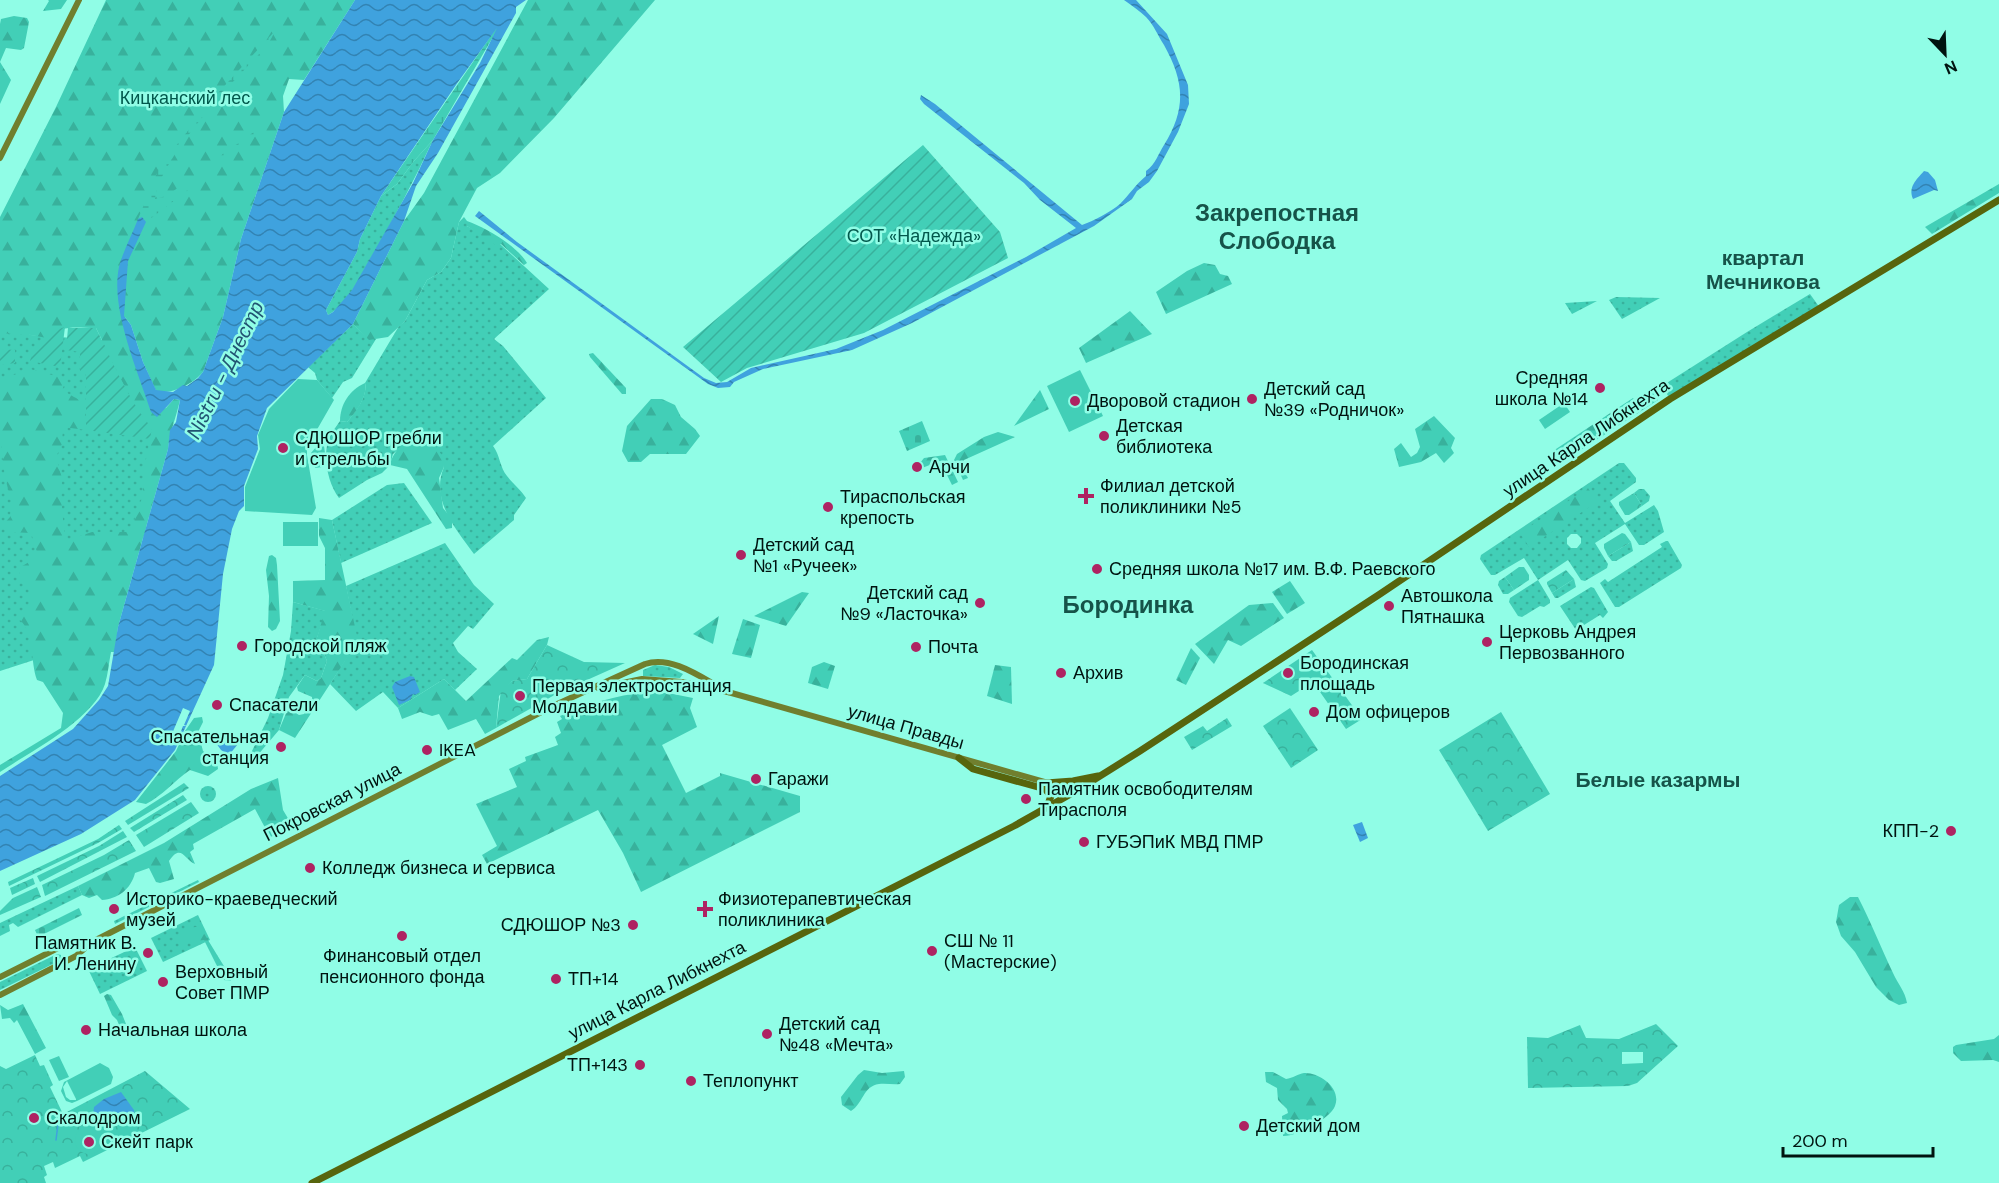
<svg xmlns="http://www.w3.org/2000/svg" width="1999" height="1183" font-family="'DM Sans',sans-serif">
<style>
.grass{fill:url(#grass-dots);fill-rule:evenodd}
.forest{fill:url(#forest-firs)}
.wetland{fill:url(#wetland-marsh)}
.cemetery{fill:url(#cemetery-stones)}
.park{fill:url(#park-crowns);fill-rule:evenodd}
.garden{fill:url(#garden-furrows)}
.pitch{fill:#42cfb7;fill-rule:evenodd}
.water{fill:url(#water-waves);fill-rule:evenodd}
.pier{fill:#90fde6}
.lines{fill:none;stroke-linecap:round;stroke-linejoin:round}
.stream{stroke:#3fa2de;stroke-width:1.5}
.secondary{stroke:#707f2e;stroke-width:6}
.primary{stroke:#57650d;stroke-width:7}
.poi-dot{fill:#ae2362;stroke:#90fde6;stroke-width:2}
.labels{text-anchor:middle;stroke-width:5;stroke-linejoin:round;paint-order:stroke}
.park-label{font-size:18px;fill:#02584c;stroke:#90fde6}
.poi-label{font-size:18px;fill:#001410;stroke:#90fde6;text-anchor:start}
.street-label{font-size:18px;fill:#001410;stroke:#90fde6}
.water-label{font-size:20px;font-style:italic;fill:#215473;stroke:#90fde6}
.quarter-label{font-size:21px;font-weight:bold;fill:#165349;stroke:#90fde6}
.district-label{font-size:24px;font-weight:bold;fill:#165349;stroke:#90fde6}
</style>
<defs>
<pattern id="grass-dots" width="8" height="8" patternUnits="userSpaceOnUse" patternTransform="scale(1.5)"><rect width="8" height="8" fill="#42cfb7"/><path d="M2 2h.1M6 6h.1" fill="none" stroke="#38b19c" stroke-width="1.8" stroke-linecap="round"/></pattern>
<pattern id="forest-firs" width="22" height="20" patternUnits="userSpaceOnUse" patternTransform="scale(1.5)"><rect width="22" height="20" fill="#42cfb7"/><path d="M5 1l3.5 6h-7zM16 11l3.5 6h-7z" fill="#38b19c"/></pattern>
<pattern id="wetland-marsh" width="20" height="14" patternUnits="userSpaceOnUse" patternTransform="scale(1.5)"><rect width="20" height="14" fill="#42cfb7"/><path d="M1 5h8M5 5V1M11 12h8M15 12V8" fill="none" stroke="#38b19c"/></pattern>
<pattern id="cemetery-stones" width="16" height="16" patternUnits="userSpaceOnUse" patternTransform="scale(1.5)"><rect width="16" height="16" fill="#42cfb7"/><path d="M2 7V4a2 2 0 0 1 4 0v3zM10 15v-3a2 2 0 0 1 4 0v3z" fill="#38b19c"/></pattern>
<pattern id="park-crowns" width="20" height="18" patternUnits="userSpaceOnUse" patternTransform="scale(1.5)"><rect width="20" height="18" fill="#42cfb7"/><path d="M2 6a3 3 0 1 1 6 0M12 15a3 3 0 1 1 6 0" fill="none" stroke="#38b19c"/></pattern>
<pattern id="garden-furrows" width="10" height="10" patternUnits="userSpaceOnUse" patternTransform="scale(1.5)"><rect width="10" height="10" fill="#42cfb7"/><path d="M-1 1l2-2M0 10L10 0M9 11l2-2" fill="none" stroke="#38b19c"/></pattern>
<pattern id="water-waves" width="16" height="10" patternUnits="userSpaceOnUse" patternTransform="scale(1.5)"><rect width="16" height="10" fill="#3fa2de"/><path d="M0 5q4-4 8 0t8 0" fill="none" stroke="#3283b3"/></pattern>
</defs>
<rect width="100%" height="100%" fill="#90fde6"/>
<g class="grass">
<path d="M 433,140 C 414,181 393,220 370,260 C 359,278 348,304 328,315 L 326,310 L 357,252 L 360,239 L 381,196 L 397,184 L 414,161 Z"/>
<path d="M 464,217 L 467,221 L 467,226 L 500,244 L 549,289 L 494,339 L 503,346 L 546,398 L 493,446 C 500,455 500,468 507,476 C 513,484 521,490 526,498 L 514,515 L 514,520 L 474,554 C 456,529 430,500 444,467 L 421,434 L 410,439 L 393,454 L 390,465 L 382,473 L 367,480 L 339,498 C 328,484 323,458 328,442 C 330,434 336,427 340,421 L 347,422 C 355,413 368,396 365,383 L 399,326 L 405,321 L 427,280 L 441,272 L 451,258 L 459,222 Z"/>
<path d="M 1810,294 L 1820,308 L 1670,399 L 1662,386 L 1747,332 Z"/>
<path d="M 1616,297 L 1660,298 L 1622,319 L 1609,300 Z"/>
<path d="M 1597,301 L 1572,314 L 1565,303 Z"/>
<path d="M 121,319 L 157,417 L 145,535 L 34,660 L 0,671 L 0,322 L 31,335 L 102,340 Z"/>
<path d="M 353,324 L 369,339 L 376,339 L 352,378 L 343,382 L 332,398 L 317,380 L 315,373 L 308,367 Z"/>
<path d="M 1619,463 L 1624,463 L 1636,478 L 1636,482 L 1610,501 L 1625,523 L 1654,505 L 1658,511 L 1664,532 L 1644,545 L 1639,545 L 1625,524 L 1595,543 L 1608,564 L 1607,568 L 1585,581 L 1581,580 L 1568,560 L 1538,580 L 1550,600 L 1550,603 L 1544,607 L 1540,606 L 1522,617 L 1518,616 L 1509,602 L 1510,598 L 1538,580 L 1524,558 L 1495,575 L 1491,575 L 1480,559 L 1481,555 ZM 1571,534 L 1577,534 L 1581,538 L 1581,543 L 1577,548 L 1571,548 L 1567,544 L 1567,538 Z"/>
<path d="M 404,483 L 432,523 L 341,563 L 332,520 L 387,485 Z"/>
<path d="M 1639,489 L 1644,489 L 1650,496 L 1649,501 L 1642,506 L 1634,493 Z"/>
<path d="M 1666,541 L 1668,541 L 1682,565 L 1681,568 L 1619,607 L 1615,607 L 1600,583 L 1605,579 L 1608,582 L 1662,547 L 1660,544 Z"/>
<path d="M 1631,542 L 1633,551 L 1616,561 L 1612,561 L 1608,556 Z"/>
<path d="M 445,543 L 474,585 L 494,604 L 473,629 L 468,626 L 453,643 L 458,652 L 477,669 L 455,690 L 444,679 L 398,708 L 383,692 L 356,711 L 330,684 L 357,641 L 346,586 Z"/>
<path d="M 1505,577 L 1514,590 L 1508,594 L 1503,594 L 1498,585 L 1499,581 Z"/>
<path d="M 1574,579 L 1576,587 L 1558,598 L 1555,598 L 1552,593 Z"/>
<path d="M 1591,587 L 1594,588 L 1608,612 L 1603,618 L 1600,615 L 1576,630 L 1560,606 Z"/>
<path d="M 293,602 L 326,611 L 315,644 L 324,654 L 327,661 L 321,678 L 317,681 L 305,675 L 289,697 L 279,730 L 257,756 L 251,758 L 252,751 L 268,718 L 283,675 L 291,631 Z"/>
<path d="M 655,665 L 669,667 L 683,674 L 680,678 L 643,676 L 643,670 Z"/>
<circle cx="208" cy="794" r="8"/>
<path d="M 198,880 L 199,882 L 115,924 L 114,921 Z"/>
<path d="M 78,886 L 82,895 L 18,927 L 13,923 L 9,925 L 10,931 L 0,936 L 0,923 Z"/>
<path d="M 198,915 L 210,940 L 163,962 L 151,938 Z"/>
<path d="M 135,947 L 147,971 L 100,994 L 88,969 Z"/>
<path d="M 57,954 L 61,955 L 61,960 L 0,990 L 0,982 Z"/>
</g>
<g class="forest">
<path d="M 48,0 L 67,0 L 61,9 L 43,11 L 49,1 Z"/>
<path d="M 106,0 L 355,0 L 304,80 L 289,79 L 283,96 L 284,112 L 241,239 L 223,317 L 203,372 C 193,384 172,395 156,391 L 143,362 L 131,325 L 125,317 L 151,412 L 166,408 L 174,399 L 180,400 C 176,418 170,431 168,449 L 118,627 L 115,652 L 111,652 C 109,662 108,674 105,684 C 94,719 30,752 0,772 L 0,765 L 61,728 L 63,713 L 43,682 L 37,680 C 30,661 35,633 19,619 L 30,602 L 30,589 L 20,577 L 19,568 L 29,562 L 37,552 L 31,533 L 9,532 L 2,526 L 10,517 L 12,499 C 0,476 0,412 0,380 L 30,369 L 67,379 L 62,390 L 86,404 L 86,430 L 63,427 L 62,444 L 56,457 L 62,478 L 61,497 L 65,541 L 92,532 L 132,532 L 137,508 L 143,497 L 143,474 L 152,429 C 128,399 113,362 96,328 C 76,328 63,324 47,338 L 31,335 L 0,333 L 0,217 L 56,107 Z"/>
<path d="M 528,0 L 655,0 L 554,118 L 500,173 L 477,188 L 459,222 L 451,258 L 441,272 L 427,280 L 405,321 L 388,337 L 369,340 L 353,324 L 404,221 L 424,193 Z"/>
<path d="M 14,16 L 27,18 L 29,22 L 24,48 L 21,50 L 6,48 L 0,62 L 11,80 L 0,104 L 0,24 L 1,19 Z"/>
<path d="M 1999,184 L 1999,193 L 1932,234 L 1925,227 Z"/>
<path d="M 467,221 C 485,227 517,246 527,263 L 524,265 L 501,244 L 497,246 L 467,226 Z"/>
<path d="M 1204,263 L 1215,265 L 1220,274 L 1228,276 L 1232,284 L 1166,314 L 1156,292 L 1187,271 Z"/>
<path d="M 1130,311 L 1152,334 L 1086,363 L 1079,348 Z"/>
<path d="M 593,353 L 626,388 L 626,394 L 622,394 L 590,357 L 589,354 Z"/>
<path d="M 365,383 C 368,397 355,413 347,422 L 340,421 C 340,405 349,390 365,383 Z"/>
<path d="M 1040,390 L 1049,409 L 1014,426 Z"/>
<path d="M 1653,392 L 1658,400 L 1567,459 L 1562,458 L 1553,451 L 1633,398 L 1636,403 Z"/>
<path d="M 651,399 L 662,399 L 675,405 L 681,417 L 695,429 L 700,436 L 686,454 L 650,454 L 641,462 L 628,462 L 622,451 L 627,426 Z"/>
<path d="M 1434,416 L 1455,438 L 1451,448 L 1454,453 L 1444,463 L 1436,453 L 1421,462 L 1399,467 L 1394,449 L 1401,443 L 1411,457 L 1417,453 L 1420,447 L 1415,429 Z"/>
<path d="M 998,432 L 1015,437 L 964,460 L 962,466 L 968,478 L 963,480 L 954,460 L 957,454 L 984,437 Z"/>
<path d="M 421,434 L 435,446 L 441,454 L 444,467 L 439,478 L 443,508 L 452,519 L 452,528 L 446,529 L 407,469 L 390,465 C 394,448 406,441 421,434 Z"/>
<path d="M 323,439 L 325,453 L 322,467 L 315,468 L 311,453 Z"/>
<path d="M 945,455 L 958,482 L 952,485 L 940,461 L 922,468 L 920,463 L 924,458 Z"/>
<path d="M 1588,488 L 1597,502 L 1529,547 L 1520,533 Z"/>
<path d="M 319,518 L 332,520 L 358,641 L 295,738 L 279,730 L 287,711 L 291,710 L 299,715 L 304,714 L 312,701 L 312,697 L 298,691 L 297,687 L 305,675 L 317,681 L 321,678 L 327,661 L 324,654 L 317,651 L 315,644 L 325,611 L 293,602 L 293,581 L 325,580 L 325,548 L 319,536 Z"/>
<path d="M 272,555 L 276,558 L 277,565 L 280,621 L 276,629 L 272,631 L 268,627 L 269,596 L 266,570 L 269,556 Z"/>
<path d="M 1290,581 L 1305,603 L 1287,614 L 1272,592 Z"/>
<path d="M 802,592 L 809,593 L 786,626 L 754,616 Z"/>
<path d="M 1273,603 L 1284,618 L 1241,646 L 1228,640 L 1214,664 L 1195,644 L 1249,605 Z"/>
<path d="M 719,616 L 713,644 L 693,634 Z"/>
<path d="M 743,619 L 760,625 L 751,658 L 732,654 Z"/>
<path d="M 549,637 L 547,645 L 527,679 L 512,681 L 499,696 L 496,728 L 485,734 L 476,719 L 448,730 L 439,714 L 432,716 L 420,712 L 402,719 L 398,708 L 444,679 L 466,701 L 512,658 L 517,660 L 537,640 Z"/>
<path d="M 1191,648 L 1200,658 L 1186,685 L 1176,680 Z"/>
<path d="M 824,662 L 835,666 L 828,689 L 808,683 L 812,667 Z"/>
<path d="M 995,665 L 1011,667 L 1012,704 L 987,696 Z"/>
<path d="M 646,692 L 668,693 L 693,698 L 690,708 L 697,727 L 662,745 L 686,793 L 720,776 L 720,773 L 800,796 L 800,812 L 641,892 L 623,853 L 598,810 L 487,864 L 482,855 L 497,846 L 476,804 L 517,787 L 509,769 L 526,761 L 525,757 L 558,745 L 555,737 L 561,733 L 557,722 L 562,719 L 560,716 C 589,703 615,696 646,692 Z"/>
<path d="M 202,717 L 203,722 L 198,732 L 203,751 L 217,762 L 218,769 L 208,776 L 190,770 C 174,781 162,796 146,804 L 136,802 L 176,751 L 185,731 L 194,718 Z"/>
<path d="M 278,778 L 283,810 L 289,820 L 290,830 L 270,837 L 255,809 L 193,844 L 194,849 L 190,852 L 195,864 C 184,859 181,843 169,861 L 174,879 L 160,883 L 156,882 L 149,868 L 135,873 C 131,889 118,899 102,900 L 97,895 L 89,898 L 82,895 L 78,886 L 164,843 L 251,789 Z"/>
<path d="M 1850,897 L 1858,897 C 1871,922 1881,948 1893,973 C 1898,984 1905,991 1907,1003 L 1899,1005 L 1889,1000 L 1876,987 L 1855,952 L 1841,936 L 1836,922 L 1839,905 Z"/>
<path d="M 195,927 L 200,927 L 230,976 L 231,981 L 224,980 L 204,940 L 179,945 C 178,935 186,929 195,927 Z"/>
<path d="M 107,994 L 111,995 L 122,1014 L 128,1029 L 126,1032 L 122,1032 L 117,1020 L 112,1015 L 104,996 Z"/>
<path d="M 23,1004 L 46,1048 L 35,1054 L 17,1020 L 14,1023 L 10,1018 L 2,1019 L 0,1005 L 8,1010 Z"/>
<path d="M 1999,1035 L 1999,1062 L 1993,1060 L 1961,1061 L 1953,1053 L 1953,1047 L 1956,1045 L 1994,1039 Z"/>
<path d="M 864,1070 L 882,1073 L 904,1071 L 905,1077 L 900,1084 C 893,1085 886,1083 879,1084 C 863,1086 863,1104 851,1111 L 842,1105 L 841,1097 L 858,1075 Z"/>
<path d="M 1265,1072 L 1273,1072 L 1286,1079 C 1293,1078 1298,1074 1304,1073 C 1319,1072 1342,1088 1335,1106 C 1330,1119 1296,1137 1283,1136 L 1282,1116 L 1288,1113 L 1287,1109 L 1278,1100 L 1277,1088 L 1266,1082 Z"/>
</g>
<g class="wetland">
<path d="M 497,27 L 497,30 L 433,140 L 414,161 L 397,184 L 381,196 Z"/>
<path d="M 274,32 C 271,44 253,60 243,71 C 217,99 160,162 155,199 L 166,196 L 217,161 L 225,151 L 239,143 L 259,128 L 264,131 L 249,140 L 192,187 L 146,222 L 142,218 L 138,219 L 160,166 L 217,94 Z"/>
</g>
<g class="cemetery">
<path d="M 922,421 L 930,441 L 907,451 L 899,431 Z"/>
<path d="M 79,908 L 82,915 L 38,937 L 35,930 Z"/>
</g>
<g class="park">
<path d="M 1634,493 L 1642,506 L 1629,515 L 1625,515 L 1619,505 L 1619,502 Z"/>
<path d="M 1622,533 L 1625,534 L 1631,542 L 1608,556 L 1604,548 L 1604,544 Z"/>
<path d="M 1519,567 L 1524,567 L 1529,575 L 1529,580 L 1514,590 L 1505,577 Z"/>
<path d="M 1566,570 L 1574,579 L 1552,593 L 1547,584 L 1547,582 Z"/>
<path d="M 547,645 L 584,662 L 625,663 L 558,693 L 496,728 L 501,690 L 512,681 L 527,679 Z"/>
<path d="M 1312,650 L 1362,719 L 1346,729 L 1313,682 L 1291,696 L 1263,683 Z"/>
<path d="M 1290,708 L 1318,750 L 1291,768 L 1263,726 Z"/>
<path d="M 1501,712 L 1550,794 L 1488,831 L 1439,750 Z"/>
<path d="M 1227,718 L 1232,726 L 1192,750 L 1184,737 L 1203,726 L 1207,731 Z"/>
<path d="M 184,783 L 189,788 L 128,825 L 125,821 Z"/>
<path d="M 183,795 L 187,800 L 134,832 L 130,828 Z"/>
<path d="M 191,802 L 199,813 L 144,847 L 136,835 Z"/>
<path d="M 119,825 L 122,829 L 98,843 L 9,886 L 8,882 L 98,839 Z"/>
<path d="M 123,831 L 127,837 L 40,882 L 37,876 L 99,846 Z"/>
<path d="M 129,840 L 136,851 L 45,896 L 42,885 L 104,855 Z"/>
<path d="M 33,878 L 35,884 L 12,895 L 10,888 Z"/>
<path d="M 37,887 L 41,897 L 0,915 L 0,911 L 13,898 Z"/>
<path d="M 1656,1024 L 1678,1046 L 1637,1083 L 1628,1086 L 1528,1088 L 1527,1037 L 1548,1038 L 1580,1025 L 1586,1038 L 1619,1039 ZM 1622,1052 L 1643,1052 L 1643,1063 L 1622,1064 Z"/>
<path d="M 35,1055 L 40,1066 L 44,1065 L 53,1085 L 50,1087 L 63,1114 L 145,1071 L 190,1109 L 83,1162 L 80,1156 L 55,1168 L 53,1162 L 44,1166 L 47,1175 L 44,1177 L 46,1183 L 0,1183 L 0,1066 L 6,1069 Z"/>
</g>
<g class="garden">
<path d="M 923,145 L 1000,232 L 1008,258 L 864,333 L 747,368 L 721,382 L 683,347 Z"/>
<path d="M 65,327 L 60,367 L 30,361 C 34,344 49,332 65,327 Z"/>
<path d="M 68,328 L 96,328 C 113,362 128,400 152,428 L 150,439 L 86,430 L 86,374 L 80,372 L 80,352 L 66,350 Z"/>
<path d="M 0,349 L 15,350 L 15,363 L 0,365 Z"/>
</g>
<g class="pitch">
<path d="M 1080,370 L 1103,416 L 1069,432 L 1047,386 Z"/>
<path d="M 298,379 L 317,380 L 334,400 L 307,447 L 307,455 L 316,508 L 312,515 L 245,511 L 245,487 L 260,449 L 258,435 L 269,409 Z"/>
<path d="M 1564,403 L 1570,412 L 1545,429 L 1539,420 Z"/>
<rect x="283" y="522" width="35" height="24"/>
<path d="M 59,1056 L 69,1077 L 59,1081 L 49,1060 Z"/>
<path d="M 100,1063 L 109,1068 L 113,1077 L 111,1084 L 77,1101 L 72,1103 L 66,1101 L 61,1091 L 64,1082 ZM 67,1081 L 76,1099 L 76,1100 L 70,1100 L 66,1097 L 63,1087 Z"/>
<circle cx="89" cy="1140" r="14"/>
</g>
<g class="water">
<path d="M 355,0 L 526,0 L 516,7 L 516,13 L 438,153 L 416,186 L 404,221 L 353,324 L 267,408 L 257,436 L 258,449 L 244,486 L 244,506 L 239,511 L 232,529 L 223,574 L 214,665 L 175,750 L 135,800 L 81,834 L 0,871 L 0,776 L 73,729 L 99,700 L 108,686 L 118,627 L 168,449 L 170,430 L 176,422 L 180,400 L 174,399 L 157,417 L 151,412 C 138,371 110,309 119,267 C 123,251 132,235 138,219 L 142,217 L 146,222 L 128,261 L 124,316 L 131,325 L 143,362 L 156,390 L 173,392 L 183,385 L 187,386 L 198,378 L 203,372 L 223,317 L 241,239 L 284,112 ZM 497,28 L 480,63 L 433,140 L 413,183 L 352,290 L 333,312 L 328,315 L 326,310 L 357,252 L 360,239 L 381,196 L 458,82 Z"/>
<path d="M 1124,0 L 1136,0 L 1167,34 L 1188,85 L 1189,104 L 1178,132 L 1157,171 L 1149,182 L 1137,191 L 1132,199 L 1094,226 L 912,323 L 852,350 L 763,369 L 734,382 L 730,387 L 718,388 L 708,384 L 475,216 L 479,211 L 517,242 L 704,378 L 716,383 L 727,382 L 751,368 L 836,349 L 883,330 L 1026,257 L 1076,228 L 1040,200 L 1024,183 L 924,104 L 920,99 L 921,95 L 935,104 L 1082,225 C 1093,221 1111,212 1120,204 C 1129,195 1136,184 1146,176 L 1146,171 C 1156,164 1158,154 1164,145 C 1187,108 1184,81 1164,45 C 1158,36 1154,25 1146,17 C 1140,11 1132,6 1124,0 Z"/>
<path d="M 1924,171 L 1928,172 L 1935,180 L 1938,191 L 1934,190 L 1913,199 C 1908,187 1916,180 1924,171 Z"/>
<path d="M 410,676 L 414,677 L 420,692 L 415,695 L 413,694 L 410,700 L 399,705 L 392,687 L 395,682 Z"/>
<path d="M 228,734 L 238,744 L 229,755 L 221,750 L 216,743 L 221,736 L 225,737 Z"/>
<path d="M 1362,822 L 1368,838 L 1360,842 L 1353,825 Z"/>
<path d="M 121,1092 L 134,1110 L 135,1118 L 124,1125 L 96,1120 L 93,1115 L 94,1107 L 104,1099 Z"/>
</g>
<path class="pier" d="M 183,708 L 190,711 L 184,725 L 187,726 L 183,726 L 178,739 L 171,736 Z"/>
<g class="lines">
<path class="stream" d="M 56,1140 L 58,1124 L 66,1123"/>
<g class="secondary">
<path d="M 0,158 L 79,0"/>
<path d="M 598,688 L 642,679 L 682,682 L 728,692 L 1076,791"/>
<path d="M 0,977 L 62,946 L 92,942"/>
<path d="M 0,995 L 76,956 L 92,942 L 553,706 L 645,664 C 673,655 703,679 728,692"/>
</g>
<g class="primary">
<path d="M 959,758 L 973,769 L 1045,789 L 1051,796 L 1047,807"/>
<path d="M 1046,783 L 1073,781 L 1098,776"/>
<path d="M 312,1183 L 1014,826 L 1076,791 L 1140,751 L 1380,594 L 1670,399 L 1999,200"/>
</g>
</g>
<g class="poi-dot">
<circle cx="1600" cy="388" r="6"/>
<circle cx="1252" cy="399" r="6"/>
<circle cx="1075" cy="401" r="6"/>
<circle cx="1104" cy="436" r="6"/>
<circle cx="283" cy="448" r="6"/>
<circle cx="917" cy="467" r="6"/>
<path d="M1083 487h6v6h6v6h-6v6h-6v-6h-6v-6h6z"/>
<circle cx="828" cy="507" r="6"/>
<circle cx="741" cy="555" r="6"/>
<circle cx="1097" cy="569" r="6"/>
<circle cx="980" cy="603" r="6"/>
<circle cx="1389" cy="606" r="6"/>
<circle cx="1487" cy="642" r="6"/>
<circle cx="242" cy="646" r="6"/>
<circle cx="916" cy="647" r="6"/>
<circle cx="1061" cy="673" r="6"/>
<circle cx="1288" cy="673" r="6"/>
<circle cx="520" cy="696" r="6"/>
<circle cx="217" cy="705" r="6"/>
<circle cx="1314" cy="712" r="6"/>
<circle cx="281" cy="747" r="6"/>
<circle cx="427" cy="750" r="6"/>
<circle cx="756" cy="779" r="6"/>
<circle cx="1026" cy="799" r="6"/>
<circle cx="1951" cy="831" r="6"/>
<circle cx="1084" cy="842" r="6"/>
<circle cx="310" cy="868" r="6"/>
<circle cx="114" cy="909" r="6"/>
<path d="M702 900h6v6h6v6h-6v6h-6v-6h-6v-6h6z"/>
<circle cx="633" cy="925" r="6"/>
<circle cx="402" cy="936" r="6"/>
<circle cx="932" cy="951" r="6"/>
<circle cx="148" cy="953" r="6"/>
<circle cx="556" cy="979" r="6"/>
<circle cx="163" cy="982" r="6"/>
<circle cx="86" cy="1030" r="6"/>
<circle cx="767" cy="1034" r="6"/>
<circle cx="640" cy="1065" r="6"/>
<circle cx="691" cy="1081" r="6"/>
<circle cx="34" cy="1118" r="6"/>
<circle cx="1244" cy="1126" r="6"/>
<circle cx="89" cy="1142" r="6"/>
</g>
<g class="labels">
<g class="park-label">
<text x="185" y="104">Кицканский лес</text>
<text x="914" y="242">СОТ «Надежда»</text>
</g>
<g class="poi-label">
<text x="1588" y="384" text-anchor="end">Средняя<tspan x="1588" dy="21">школа №14</tspan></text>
<text x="1264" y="395">Детский сад<tspan x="1264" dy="21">№39 «Родничок»</tspan></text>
<text x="1087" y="407">Дворовой стадион</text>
<text x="1116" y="432">Детская<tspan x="1116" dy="21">библиотека</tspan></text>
<text x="295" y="444">СДЮШОР гребли<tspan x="295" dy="21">и стрельбы</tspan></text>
<text x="929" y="473">Арчи</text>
<text x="1100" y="492">Филиал детской<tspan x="1100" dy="21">поликлиники №5</tspan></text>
<text x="840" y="503">Тираспольская<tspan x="840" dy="21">крепость</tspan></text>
<text x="753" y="551">Детский сад<tspan x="753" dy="21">№1 «Ручеек»</tspan></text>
<text x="1109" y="575">Средняя школа №17 им. В.Ф. Раевского</text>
<text x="968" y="599" text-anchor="end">Детский сад<tspan x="968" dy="21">№9 «Ласточка»</tspan></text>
<text x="1401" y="602">Автошкола<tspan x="1401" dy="21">Пятнашка</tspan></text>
<text x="1499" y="638">Церковь Андрея<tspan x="1499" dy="21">Первозванного</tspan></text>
<text x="254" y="652">Городской пляж</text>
<text x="928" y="653">Почта</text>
<text x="1300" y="669">Бородинская<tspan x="1300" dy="21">площадь</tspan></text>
<text x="1073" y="679">Архив</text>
<text x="532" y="692">Первая электростанция<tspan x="532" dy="21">Молдавии</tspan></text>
<text x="229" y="711">Спасатели</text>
<text x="1326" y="718">Дом офицеров</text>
<text x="269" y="743" text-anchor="end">Спасательная<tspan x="269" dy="21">станция</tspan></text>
<text x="439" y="756">IKEA</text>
<text x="768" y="785">Гаражи</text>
<text x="1038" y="795">Памятник освободителям<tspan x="1038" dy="21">Тирасполя</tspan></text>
<text x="1939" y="837" text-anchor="end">КПП-2</text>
<text x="1096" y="848">ГУБЭПиК МВД ПМР</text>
<text x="322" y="874">Колледж бизнеса и сервиса</text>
<text x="126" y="905">Историко-краеведческий<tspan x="126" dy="21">музей</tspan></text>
<text x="718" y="905">Физиотерапевтическая<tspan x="718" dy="21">поликлиника</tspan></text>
<text x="621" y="931" text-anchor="end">СДЮШОР №3</text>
<text x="944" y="947">СШ № 11<tspan x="944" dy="21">(Мастерские)</tspan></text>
<text x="136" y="949" text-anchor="end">Памятник В.<tspan x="136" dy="21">И. Ленину</tspan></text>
<text x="402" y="962" text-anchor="middle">Финансовый отдел<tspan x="402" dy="21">пенсионного фонда</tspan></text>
<text x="175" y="978">Верховный<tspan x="175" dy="21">Совет ПМР</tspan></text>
<text x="568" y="985">ТП+14</text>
<text x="779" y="1030">Детский сад<tspan x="779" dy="21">№48 «Мечта»</tspan></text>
<text x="98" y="1036">Начальная школа</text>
<text x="628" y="1071" text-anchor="end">ТП+143</text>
<text x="703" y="1087">Теплопункт</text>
<text x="46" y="1124">Скалодром</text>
<text x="1256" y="1132">Детский дом</text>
<text x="101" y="1148">Скейт парк</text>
</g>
<g class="street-label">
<text transform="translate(1586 438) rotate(-34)" y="6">улица Карла Либкнехта</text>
<text transform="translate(906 727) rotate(16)" y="6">улица Правды</text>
<text transform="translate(332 802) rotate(-27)" y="6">Покровская улица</text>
<text transform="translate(657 990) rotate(-27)" y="6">улица Карла Либкнехта</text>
</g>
<g class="water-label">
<text transform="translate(225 370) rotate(-64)" y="7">Nistru - Днестр</text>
</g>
<g class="quarter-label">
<text x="1763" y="265">квартал<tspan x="1763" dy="24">Мечникова</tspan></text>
<text x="1658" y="787">Белые казармы</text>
</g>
<g class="district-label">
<text x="1277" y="221">Закрепостная<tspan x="1277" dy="28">Слободка</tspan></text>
<text x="1128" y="613">Бородинка</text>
</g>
</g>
<g transform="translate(1945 54) rotate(157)" stroke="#90fde6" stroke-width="4.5" paint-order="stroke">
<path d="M0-4.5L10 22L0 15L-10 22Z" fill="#001410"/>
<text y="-9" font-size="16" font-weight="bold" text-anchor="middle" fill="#001410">N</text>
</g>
<path d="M1783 1147v9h150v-9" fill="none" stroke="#001410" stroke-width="3"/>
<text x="1792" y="1147" font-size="18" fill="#001410" stroke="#90fde6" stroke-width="4.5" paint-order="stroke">200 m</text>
</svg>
